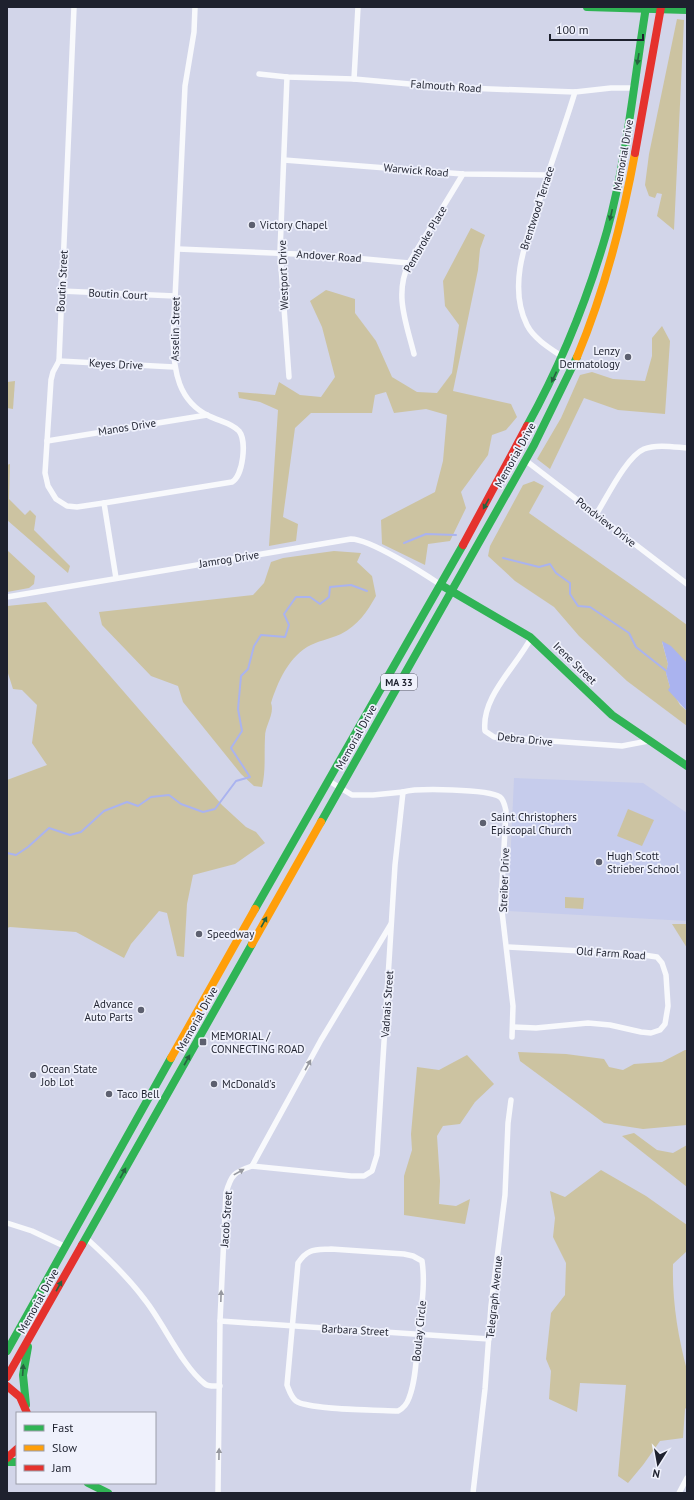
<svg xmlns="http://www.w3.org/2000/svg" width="694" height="1500" font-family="'PT Sans',sans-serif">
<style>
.built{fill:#c6ccec}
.green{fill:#ccc3a1}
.water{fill:#aab3ef}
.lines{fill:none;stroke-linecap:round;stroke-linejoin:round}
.stream{stroke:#aab3ef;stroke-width:2}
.street{stroke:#f8f9fc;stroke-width:5.5}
.fast{stroke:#30b455;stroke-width:8}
.slow{stroke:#ff9f0a;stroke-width:8}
.jam{stroke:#e5322d;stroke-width:8}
.oneway{fill:#266340}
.oneway2{fill:#96989f}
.poi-dot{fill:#5d606f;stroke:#eff1fc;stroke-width:1.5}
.labels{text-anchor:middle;stroke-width:3.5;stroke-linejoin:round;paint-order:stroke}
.shield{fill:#eff1fc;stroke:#5d5f6c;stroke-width:1}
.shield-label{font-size:10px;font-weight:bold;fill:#1e212e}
.street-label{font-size:11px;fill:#1e212e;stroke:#eff1fc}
.poi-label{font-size:11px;fill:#1e212e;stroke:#eff1fc;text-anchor:start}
</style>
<rect width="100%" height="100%" fill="#d2d5e9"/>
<path class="built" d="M 514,778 L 643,783 L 687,813 L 687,921 L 508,911 Z"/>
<g class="green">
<path d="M 677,19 L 684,20 L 674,230 L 657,216 L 662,194 L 657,193 L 655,198 L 649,196 L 645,185 L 649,154 Z"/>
<path d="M 471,228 L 485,235 L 480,249 L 478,270 L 453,391 L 511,404 L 517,417 L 506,430 L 492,435 L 488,455 L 461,492 L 466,508 L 450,541 L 428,544 L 425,565 L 382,544 L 381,520 L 435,492 L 443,461 L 447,415 L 426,409 L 394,413 L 386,392 L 375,395 L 372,413 L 311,413 L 295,428 L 283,517 L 298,524 L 296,541 L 269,546 L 278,410 L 260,402 L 239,398 L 238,392 L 275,395 L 279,382 L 300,395 L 321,397 L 335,377 L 322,327 L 310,301 L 326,290 L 355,299 L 355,313 L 376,341 L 392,377 L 417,392 L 437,393 L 452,373 L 459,325 L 445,306 L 443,281 Z"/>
<path d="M 662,326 L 670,341 L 665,414 L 618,410 L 584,398 L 550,469 L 537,459 L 561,418 L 580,375 L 592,372 L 613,379 L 645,381 L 652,356 L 652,338 Z"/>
<path d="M 15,381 L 13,409 L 7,408 L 7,382 Z"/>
<path d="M 10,464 L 9,499 L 25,515 L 30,510 L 36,516 L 34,530 L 70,566 L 68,573 L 7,520 L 7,465 Z"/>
<path d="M 534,481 L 544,486 L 529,513 C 582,551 635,586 687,625 L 687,663 L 662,642 L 668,664 L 666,673 L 670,687 L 680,705 L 687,711 L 687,726 L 627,681 L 579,636 L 554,607 L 515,581 L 488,556 L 490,546 L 523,485 Z"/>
<path d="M 7,550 L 35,576 L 34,584 L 29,588 L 7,592 Z"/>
<path d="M 334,551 L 361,553 L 357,562 L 372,576 L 376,596 C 367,612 358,625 341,634 C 330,639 317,641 307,647 C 287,660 278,682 271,703 C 275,714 265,725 265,737 C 264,754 266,770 262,787 L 254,786 L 241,774 L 183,702 L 178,686 L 151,676 L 102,625 L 99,612 L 253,595 L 264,583 L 271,562 L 283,558 Z"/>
<path d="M 46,602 L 222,805 L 246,827 L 256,832 L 265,843 L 235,864 L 193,875 L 187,904 L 184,957 L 177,956 L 167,913 L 159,911 L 131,944 L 124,958 L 76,932 L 10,927 L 7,928 L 7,780 L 47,765 L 32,743 L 37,705 L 22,690 L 13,689 L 7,670 L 7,606 Z"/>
<path d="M 628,809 L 654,820 L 642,846 L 617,836 Z"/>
<path d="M 565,897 L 584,898 L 583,909 L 565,908 Z"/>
<path d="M 672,924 L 687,924 L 687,948 Z"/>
<path d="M 685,1050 L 687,1050 L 687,1125 L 643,1129 L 604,1123 L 520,1061 L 518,1052 L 566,1054 L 604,1059 L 609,1067 L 623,1070 L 634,1064 L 662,1062 Z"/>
<path d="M 467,1055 L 494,1084 L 475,1102 L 460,1124 L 443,1126 L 437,1136 L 440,1181 L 439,1204 L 456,1206 L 470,1199 L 465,1224 L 404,1215 L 404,1176 L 412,1150 L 411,1134 L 417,1067 L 439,1070 Z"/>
<path d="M 634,1133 L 657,1150 L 673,1153 L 687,1145 L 687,1187 L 622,1136 Z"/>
<path d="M 601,1170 L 646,1196 L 687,1225 L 687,1251 L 673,1264 C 672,1300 678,1337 687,1370 C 690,1381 687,1396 687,1407 L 685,1409 L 683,1438 L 660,1441 L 643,1465 L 628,1483 L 618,1476 L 626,1385 L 580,1383 L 577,1412 L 549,1399 L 551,1371 L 546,1359 L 551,1313 L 565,1295 L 566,1263 L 553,1237 L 555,1218 L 550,1191 L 565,1197 Z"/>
</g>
<path class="water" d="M 662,641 L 671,646 L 687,663 L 687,711 L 668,690 L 670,687 L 666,673 L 668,664 Z"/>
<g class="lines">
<g class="stream">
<path d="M 404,543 L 426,534 L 456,535"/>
<path d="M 503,558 L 539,567 L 550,564 L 556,573 L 570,583 L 570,594 L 578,606 L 590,607 L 629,633 L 636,647 L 669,673"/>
<path d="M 7,853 L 16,855 L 28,847 L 49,828 L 70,835 L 81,832 L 104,811 L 127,802 L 138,806 L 151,797 L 169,795 L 181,804 L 203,812 L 215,809 L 236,781 L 250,777 L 231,748 L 242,731 L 238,709 L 241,676 L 248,669 L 254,646 L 261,635 L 285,637 L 289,625 L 284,614 L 296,597 L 310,597 L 320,604 L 329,597 L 330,587 L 351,585 L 367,591"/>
</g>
<g class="street">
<path d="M 74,7 L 59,361 L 53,372 L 51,380 L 45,473 L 48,486 L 56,499 L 67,506 L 77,507 L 104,503"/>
<path d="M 259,74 L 287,77 L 354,79 L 443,87 L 491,89 L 575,92 L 611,88 L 633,88"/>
<path d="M 287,77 L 280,252 L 289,377"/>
<path d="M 354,79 L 358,7"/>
<path d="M 284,160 L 463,174 L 547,175"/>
<path d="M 178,249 L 321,255 L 409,263"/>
<path d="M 61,291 L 175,296"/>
<path d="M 414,354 C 406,322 394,294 409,263 L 463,174"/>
<path d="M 563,357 C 551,349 534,339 527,325 C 507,285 527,238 540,199 C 551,163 564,128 575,92"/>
<path d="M 59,361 L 174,367"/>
<path d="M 47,441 L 207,415"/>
<path d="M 525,460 L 687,584"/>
<path d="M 597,513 C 607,497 627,456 644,449 C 657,444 674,447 687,448"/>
<path d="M 116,578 L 104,503 L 232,482 C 243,476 247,441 239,431 C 232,423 219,421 209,416 C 178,401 174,371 173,341 L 185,86 L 194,32 L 195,7"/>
<path d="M 7,597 L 351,539 C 370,539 423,573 441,585"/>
<path d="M 531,638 C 516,667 481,697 485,731 L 494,737 L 622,746 L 648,741"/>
<path d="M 403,792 C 417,788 488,789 500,797 C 504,800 505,806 506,811 L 501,903 L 513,1006 L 512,1037"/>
<path d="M 507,947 L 637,954 L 657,957 L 662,963 L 666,975 L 668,1006 L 665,1024 L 660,1030 L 651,1033 L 641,1032 L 610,1025 L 588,1023 L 536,1028 L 513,1027"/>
<path d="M 252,1166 L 351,1176 L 364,1176 L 372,1171 L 377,1155 L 395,865 L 403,792 L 373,795 L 352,795 L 329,781"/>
<path d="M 7,1223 L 32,1231 L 66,1247"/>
<path d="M 86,1238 C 107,1257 128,1277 145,1300 C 164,1324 182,1366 205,1384 C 209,1387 215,1386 220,1386"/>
<path d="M 331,1249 L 404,1254 L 413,1256 L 422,1261 C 426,1287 420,1314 418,1340 C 416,1359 416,1380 409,1398 C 407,1404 404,1408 398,1411 C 378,1410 308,1410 296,1401 C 291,1397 289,1390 287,1385 L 298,1263 C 308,1248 315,1250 331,1249 Z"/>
<path d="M 220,1321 L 489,1339"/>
<path d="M 218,1493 L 220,1321 L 226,1193 C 231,1175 234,1172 252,1166 L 321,1040 L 391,924"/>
<path d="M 473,1493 L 485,1389 L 491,1306 L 505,1195 L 508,1123 L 511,1100"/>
<path d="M 679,1493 L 687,1478"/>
</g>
<g class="fast">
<path d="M 587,7 L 687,10"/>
<path d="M 527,426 C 562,363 587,301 607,231 C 627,158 634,81 646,7"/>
<path d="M 441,585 L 530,637 L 612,715 L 687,766"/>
<path d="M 321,822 L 534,445 L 577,357"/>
<path d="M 255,909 L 463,545"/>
<path d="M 82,1245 L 252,944"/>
<path d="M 7,1351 L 171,1058"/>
<path d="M 26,1405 L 23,1375 L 28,1347"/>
<path d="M 7,1462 L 17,1462"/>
<path d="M 88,1483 L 108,1493"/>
</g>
<g class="slow">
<path d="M 577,357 C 605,290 622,224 635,153"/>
<path d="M 252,944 L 321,822"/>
<path d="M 171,1058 L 255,909"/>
</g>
<g class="jam">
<path d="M 635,153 L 661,7"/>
<path d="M 463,545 L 527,426"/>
<path d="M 7,1377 L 82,1245"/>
<path d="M 7,1386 L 20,1397 L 27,1413"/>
<path d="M 7,1458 L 17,1449"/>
</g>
</g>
<defs><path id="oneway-solid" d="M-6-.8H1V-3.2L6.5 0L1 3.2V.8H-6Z"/></defs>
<g class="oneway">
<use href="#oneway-solid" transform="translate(638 59) rotate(99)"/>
<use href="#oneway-solid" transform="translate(611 215) rotate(103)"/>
<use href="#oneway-solid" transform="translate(554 377) rotate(115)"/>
<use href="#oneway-solid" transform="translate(486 504) rotate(119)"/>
<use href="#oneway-solid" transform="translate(264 922) rotate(-61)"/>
<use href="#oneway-solid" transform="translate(187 1060) rotate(-61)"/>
<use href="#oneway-solid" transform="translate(123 1173) rotate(-61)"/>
<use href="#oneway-solid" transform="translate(59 1286) rotate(-61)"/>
<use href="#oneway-solid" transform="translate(23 1370) rotate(-86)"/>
</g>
<g class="oneway2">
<use href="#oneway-solid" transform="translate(308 1065) rotate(-61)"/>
<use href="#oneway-solid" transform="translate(239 1172) rotate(-29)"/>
<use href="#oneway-solid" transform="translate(221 1296) rotate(-88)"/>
<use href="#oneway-solid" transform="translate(219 1454) rotate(-89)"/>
</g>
<g class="poi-dot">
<circle cx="252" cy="225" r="4"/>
<circle cx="628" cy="357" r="4"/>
<circle cx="483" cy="823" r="4"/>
<circle cx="599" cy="862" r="4"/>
<circle cx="199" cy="934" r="4"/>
<circle cx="141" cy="1010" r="4"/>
<rect x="199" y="1038" width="8" height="8" rx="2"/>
<circle cx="33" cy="1075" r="4"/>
<circle cx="214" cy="1084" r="4"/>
<circle cx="109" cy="1094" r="4"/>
</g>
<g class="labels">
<rect class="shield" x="381" y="674" width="36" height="16" rx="3"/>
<g class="shield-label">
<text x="399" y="686">MA 33</text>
</g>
<g class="street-label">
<text transform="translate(446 86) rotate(4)" y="4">Falmouth Road</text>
<text transform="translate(623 155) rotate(-80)" y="4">Memorial Drive</text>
<text transform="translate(416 170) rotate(5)" y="4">Warwick Road</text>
<text transform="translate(537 208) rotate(-72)" y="4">Brentwood Terrace</text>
<text transform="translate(425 239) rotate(-60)" y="4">Pembroke Place</text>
<text transform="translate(329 256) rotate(4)" y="4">Andover Road</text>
<text transform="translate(283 275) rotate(-92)" y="4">Westport Drive</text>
<text transform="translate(62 281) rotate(-87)" y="4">Boutin Street</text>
<text transform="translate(118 294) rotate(3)" y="4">Boutin Court</text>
<text transform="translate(175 329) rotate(-89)" y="4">Asselin Street</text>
<text transform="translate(116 364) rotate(3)" y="4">Keyes Drive</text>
<text transform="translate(127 427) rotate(-9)" y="4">Manos Drive</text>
<text transform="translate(515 455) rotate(-61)" y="4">Memorial Drive</text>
<text transform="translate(606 522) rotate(38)" y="4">Pondview Drive</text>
<text transform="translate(229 559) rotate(-9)" y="4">Jamrog Drive</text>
<text transform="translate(575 663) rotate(44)" y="4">Irene Street</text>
<text transform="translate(356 737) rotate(-61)" y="4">Memorial Drive</text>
<text transform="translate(525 739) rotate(6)" y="4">Debra Drive</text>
<text transform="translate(504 880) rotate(-88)" y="4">Streiber Drive</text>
<text transform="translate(611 953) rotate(4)" y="4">Old Farm Road</text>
<text transform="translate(387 1004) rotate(-86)" y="4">Vadnais Street</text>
<text transform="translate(197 1019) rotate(-61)" y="4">Memorial Drive</text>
<text transform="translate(226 1219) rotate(-86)" y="4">Jacob Street</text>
<text transform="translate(494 1297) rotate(-84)" y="4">Telegraph Avenue</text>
<text transform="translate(38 1301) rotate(-61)" y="4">Memorial Drive</text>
<text transform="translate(355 1330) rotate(3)" y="4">Barbara Street</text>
<text transform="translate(419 1331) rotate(-84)" y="4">Boulay Circle</text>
</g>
<g class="poi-label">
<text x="260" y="229">Victory Chapel</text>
<text x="620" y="355" text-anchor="end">Lenzy<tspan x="620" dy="13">Dermatology</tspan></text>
<text x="491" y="821">Saint Christophers<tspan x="491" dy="13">Episcopal Church</tspan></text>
<text x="607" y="860">Hugh Scott<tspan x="607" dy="13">Strieber School</tspan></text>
<text x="207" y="938">Speedway</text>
<text x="133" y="1008" text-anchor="end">Advance<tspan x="133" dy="13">Auto Parts</tspan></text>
<text x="211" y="1040">MEMORIAL /<tspan x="211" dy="13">CONNECTING ROAD</tspan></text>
<text x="41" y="1073">Ocean State<tspan x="41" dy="13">Job Lot</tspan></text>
<text x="222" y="1088">McDonald's</text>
<text x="117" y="1098">Taco Bell</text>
</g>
</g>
<rect width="694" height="1500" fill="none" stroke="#1e212e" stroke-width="16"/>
<rect x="16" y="1412" width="140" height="72" fill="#eff1fc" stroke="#9b9eaa"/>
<rect x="24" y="1425" width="20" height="6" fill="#30b455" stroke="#9b9eaa"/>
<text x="52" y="1432" font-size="12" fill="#1e212e">Fast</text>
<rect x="24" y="1445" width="20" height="6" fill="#ff9f0a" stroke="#9b9eaa"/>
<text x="52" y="1452" font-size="12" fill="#1e212e">Slow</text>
<rect x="24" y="1465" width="20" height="6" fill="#e5322d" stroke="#9b9eaa"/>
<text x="52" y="1472" font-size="12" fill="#1e212e">Jam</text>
<g transform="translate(658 1464) rotate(191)" stroke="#eff1fc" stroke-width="3" paint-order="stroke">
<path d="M0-3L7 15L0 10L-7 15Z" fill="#1e212e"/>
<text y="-6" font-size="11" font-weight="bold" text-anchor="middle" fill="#1e212e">N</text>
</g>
<path d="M550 34v6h93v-6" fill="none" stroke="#1e212e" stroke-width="2"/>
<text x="556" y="34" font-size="12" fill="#1e212e" stroke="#eff1fc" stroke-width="3" paint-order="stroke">100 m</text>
</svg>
